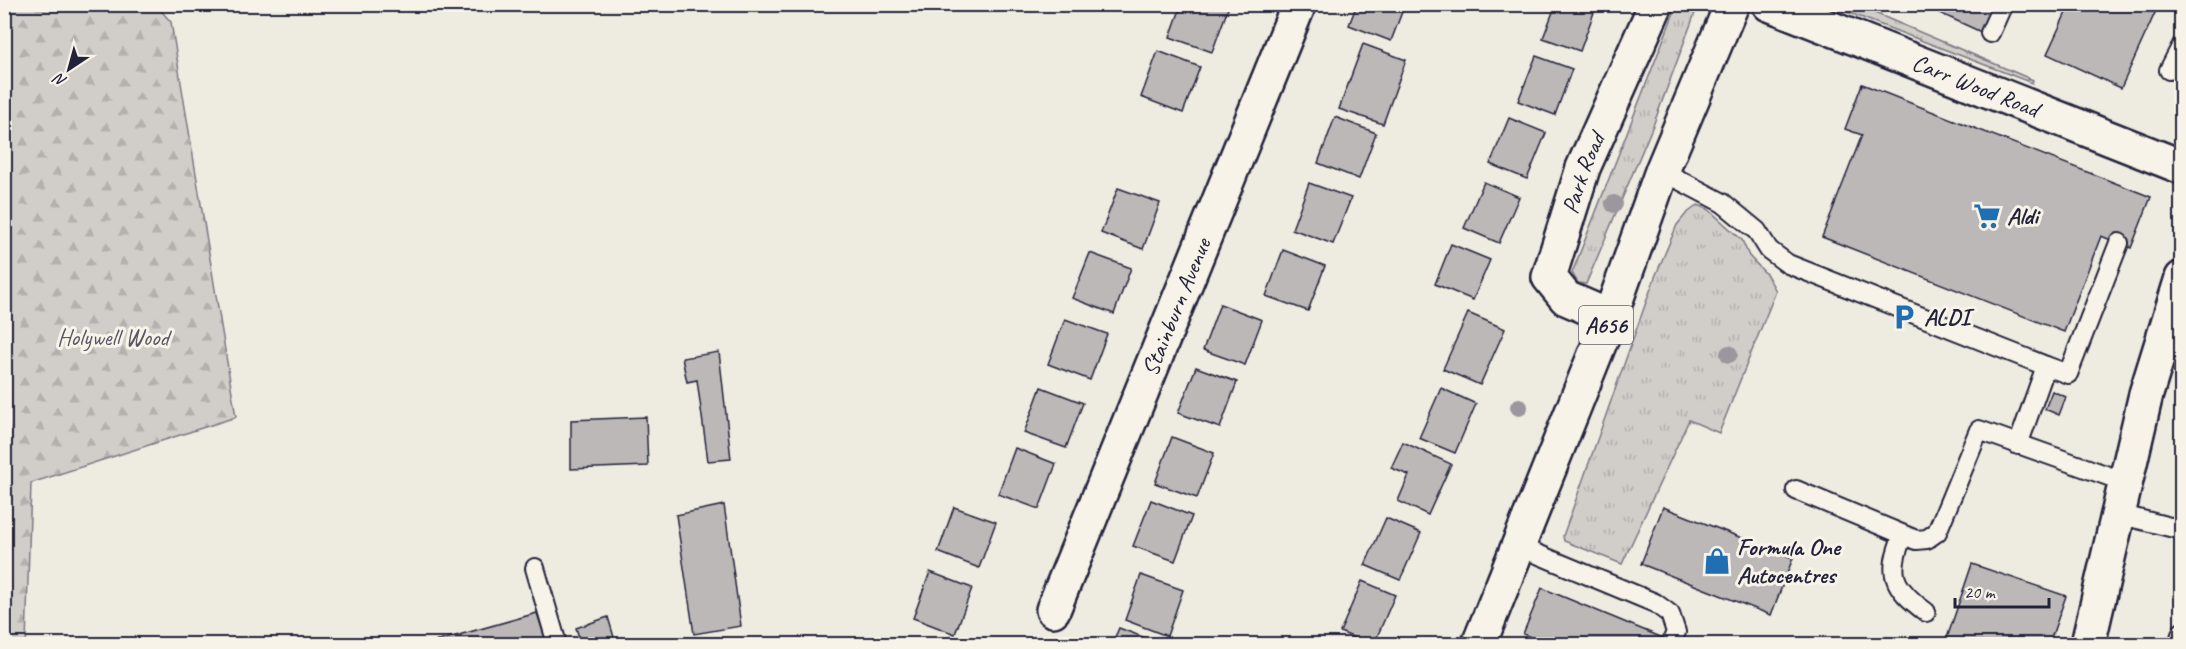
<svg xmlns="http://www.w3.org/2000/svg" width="2186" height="649" font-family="Caveat,sans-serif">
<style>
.grass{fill:url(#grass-tufts);stroke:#7a7882;stroke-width:1.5}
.forest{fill:url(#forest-firs);stroke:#7a7882;stroke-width:1.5}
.building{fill:#bbb8b7;stroke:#22223b;stroke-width:1.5}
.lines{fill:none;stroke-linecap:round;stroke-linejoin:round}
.service-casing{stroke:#22223b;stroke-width:22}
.minor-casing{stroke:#22223b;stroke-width:38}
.primary-casing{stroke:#22223b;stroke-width:38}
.service{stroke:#f7f3e8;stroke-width:18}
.minor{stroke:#f7f3e8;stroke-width:33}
.primary{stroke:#f7f3e8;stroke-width:33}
.tree{fill:#9b989d}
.labels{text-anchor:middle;stroke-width:6;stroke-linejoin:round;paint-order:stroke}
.shield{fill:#f7f3e8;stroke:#62616f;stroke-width:1.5}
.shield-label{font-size:22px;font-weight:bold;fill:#22223b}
.street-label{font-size:24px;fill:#22223b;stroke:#f7f3e8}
.poi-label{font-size:24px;font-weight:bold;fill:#22223b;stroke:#f7f3e8;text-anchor:start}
.park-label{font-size:24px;fill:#575566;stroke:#f7f3e8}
</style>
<defs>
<pattern id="grass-tufts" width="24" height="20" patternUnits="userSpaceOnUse" patternTransform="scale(1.5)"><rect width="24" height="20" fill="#d1cdc9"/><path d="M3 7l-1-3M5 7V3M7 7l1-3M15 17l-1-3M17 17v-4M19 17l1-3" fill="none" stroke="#b3b0ae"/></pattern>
<pattern id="forest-firs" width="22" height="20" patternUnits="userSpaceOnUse" patternTransform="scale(1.5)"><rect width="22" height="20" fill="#d1cdc9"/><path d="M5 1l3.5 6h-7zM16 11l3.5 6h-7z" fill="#b3b0ae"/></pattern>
</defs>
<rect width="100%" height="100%" fill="#eeebe1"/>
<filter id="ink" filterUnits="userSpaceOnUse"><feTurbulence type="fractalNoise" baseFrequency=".0167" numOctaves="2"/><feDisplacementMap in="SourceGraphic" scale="12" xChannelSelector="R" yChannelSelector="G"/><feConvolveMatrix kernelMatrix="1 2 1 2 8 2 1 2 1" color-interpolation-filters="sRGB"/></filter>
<g filter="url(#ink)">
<g class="grass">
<path d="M 1677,5 L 1698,5 L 1654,123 L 1586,284 L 1578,283 L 1572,273 Z"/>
<path d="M 1829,5 L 1856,5 L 2033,80 L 2032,83 Z"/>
<path d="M 1698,205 L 1708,209 L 1742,240 L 1749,256 L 1767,275 L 1776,291 L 1719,433 L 1689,420 L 1622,564 L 1564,541 L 1563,536 L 1655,277 L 1677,225 L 1686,214 Z"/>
</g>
<path class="forest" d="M 4,5 L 156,5 L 171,22 L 236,417 L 31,483 L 26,644 L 4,644 Z"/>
<g class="building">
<path d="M 1182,4 L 1224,4 L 1229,6 L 1212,52 L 1170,37 Z"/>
<path d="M 1357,4 L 1405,4 L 1391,41 L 1349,25 Z"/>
<path d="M 1556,4 L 1597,4 L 1580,51 L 1543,38 Z"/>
<path d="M 1920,4 L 1994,4 L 1981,32 Z"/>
<path d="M 2070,4 L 2159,4 L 2121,88 L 2047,54 Z"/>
<path d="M 1363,44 L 1406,60 L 1383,124 L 1339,109 Z"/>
<path d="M 1158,51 L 1200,67 L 1183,113 L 1141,97 Z"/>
<path d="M 1536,56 L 1572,69 L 1555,115 L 1518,101 Z"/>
<path d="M 1862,84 L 2151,197 L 2131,248 L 2101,236 L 2064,332 L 1822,237 L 1862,135 L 1845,129 Z"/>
<path d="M 1335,117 L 1376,133 L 1359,179 L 1318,163 Z"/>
<path d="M 1509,118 L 1546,133 L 1527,179 L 1490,164 Z"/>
<path d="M 1484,182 L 1519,197 L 1499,243 L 1464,228 Z"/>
<path d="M 1309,183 L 1351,198 L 1333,244 L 1292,229 Z"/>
<path d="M 1118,188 L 1160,203 L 1143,249 L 1101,233 Z"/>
<path d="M 1451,244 L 1490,260 L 1473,300 L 1435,284 Z"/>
<path d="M 1283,250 L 1325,266 L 1308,311 L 1266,296 Z"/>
<path d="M 1090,253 L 1131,268 L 1114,314 L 1072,298 Z"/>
<path d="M 1220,304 L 1262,320 L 1245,365 L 1203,350 Z"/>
<path d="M 1468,313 L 1505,329 L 1480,385 L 1443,369 Z"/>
<path d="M 1065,319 L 1107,334 L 1090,380 L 1048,364 Z"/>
<path d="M 719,352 L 731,459 L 708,461 L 697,380 L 687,382 L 682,358 Z"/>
<path d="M 1196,367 L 1237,382 L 1220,428 L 1178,413 Z"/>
<path d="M 1041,387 L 1083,403 L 1066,448 L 1024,433 Z"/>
<path d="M 1441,388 L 1476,404 L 1455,453 L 1419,438 Z"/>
<path d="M 2052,391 L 2066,397 L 2059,415 L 2045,409 Z"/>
<path d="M 646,417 L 648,466 L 571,469 L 571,420 Z"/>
<path d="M 1172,437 L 1214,453 L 1197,498 L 1155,483 Z"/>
<path d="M 1403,442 L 1451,464 L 1428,515 L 1398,501 L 1409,475 L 1391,468 Z"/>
<path d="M 1015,448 L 1056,464 L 1039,509 L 998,494 Z"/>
<path d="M 1151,500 L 1192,516 L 1175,561 L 1133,546 Z"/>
<path d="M 724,505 L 741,626 L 694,634 L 676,515 Z"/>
<path d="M 954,507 L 996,522 L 979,568 L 938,552 Z"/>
<path d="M 1663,507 L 1793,558 L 1771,615 L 1641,564 Z"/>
<path d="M 1386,518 L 1421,533 L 1400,580 L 1365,565 Z"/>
<path d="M 1972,564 L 2066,596 L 2049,644 L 1945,644 Z"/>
<path d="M 930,572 L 972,588 L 955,634 L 913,618 Z"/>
<path d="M 1141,575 L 1183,590 L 1167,636 L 1125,620 Z"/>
<path d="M 1362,581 L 1395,595 L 1374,644 L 1370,644 L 1340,632 Z"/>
<path d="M 1542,588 L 1663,638 L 1661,644 L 1549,644 L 1523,634 Z"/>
<path d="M 537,613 L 547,644 L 427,644 Z"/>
<path d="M 608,617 L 616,644 L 581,644 L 576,628 Z"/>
<path d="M 1119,628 L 1159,643 L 1159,644 L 1112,644 Z"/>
</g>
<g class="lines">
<defs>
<g id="service">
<path d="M 1990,33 L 2003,4"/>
<path d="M 2169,70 L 2182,45"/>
<path d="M 1662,171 L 1723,203 L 1757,231 L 1769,250 L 1788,264 L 2046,366 L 2018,445"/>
<path d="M 2046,366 L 2068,374 L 2119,243"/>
<path d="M 1796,490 L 1916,540 L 1927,539 L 1937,532 L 1979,430 L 2125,482"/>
<path d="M 2118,514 L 2182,530"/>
<path d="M 1903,535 C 1887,573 1892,587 1926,612"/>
<path d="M 1518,546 L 1655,603 L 1670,614 L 1676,632 L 1671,644"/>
<path d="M 535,568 L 557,644"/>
<path d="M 2178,644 L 2182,632"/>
</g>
<g id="minor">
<path id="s1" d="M 1769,4 L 2182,167"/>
<path id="s2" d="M 1610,317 L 1566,298 L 1549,277 L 1583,168 L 1656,4"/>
<path id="s3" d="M 1053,610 L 1299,4"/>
<path d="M 2088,644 L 2146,394 L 2182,278"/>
</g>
<path id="primary" d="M 1479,644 L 1610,317 L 1662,171 L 1732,4"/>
</defs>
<use href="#service" class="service-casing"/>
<use href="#minor" class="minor-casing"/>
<use href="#primary" class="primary-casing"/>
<use href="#service" class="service"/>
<use href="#minor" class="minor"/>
<use href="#primary" class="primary"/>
</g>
<g class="tree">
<circle cx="1614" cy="204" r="9"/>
<circle cx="1729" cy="354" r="9"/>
<circle cx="1519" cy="407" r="9"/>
</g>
</g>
<defs>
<symbol id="supermarket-bare" viewBox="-9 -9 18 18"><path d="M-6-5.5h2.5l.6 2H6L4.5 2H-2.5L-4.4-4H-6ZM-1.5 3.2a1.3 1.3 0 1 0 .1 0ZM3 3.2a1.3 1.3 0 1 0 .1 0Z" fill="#1f6fb2" stroke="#f7f3e8" stroke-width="2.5" paint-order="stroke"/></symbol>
<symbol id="parking-bare" viewBox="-9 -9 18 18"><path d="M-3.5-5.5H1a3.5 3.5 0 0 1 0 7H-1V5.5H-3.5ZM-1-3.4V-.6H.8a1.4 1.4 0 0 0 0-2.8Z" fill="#1f6fb2" stroke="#f7f3e8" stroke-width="2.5" paint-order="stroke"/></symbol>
<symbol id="shop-bare" viewBox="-9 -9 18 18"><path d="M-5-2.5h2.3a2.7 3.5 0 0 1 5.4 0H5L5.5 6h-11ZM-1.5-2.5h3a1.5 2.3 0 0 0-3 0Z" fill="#1f6fb2" stroke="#f7f3e8" stroke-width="2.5" paint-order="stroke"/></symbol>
</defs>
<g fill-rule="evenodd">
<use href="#supermarket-bare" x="1968" y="197" width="38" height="38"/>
<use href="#parking-bare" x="1885" y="298" width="38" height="38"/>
<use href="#shop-bare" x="1698" y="542" width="38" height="38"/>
</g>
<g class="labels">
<rect class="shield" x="1579" y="306" width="54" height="38" rx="4.5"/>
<g class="shield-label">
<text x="1606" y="333">A656</text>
</g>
<g class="street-label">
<text dy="8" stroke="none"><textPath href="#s1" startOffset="222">Carr Wood Road</textPath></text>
<text dy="8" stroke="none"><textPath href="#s2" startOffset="184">Park Road</textPath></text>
<text dy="8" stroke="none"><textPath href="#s3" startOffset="327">Stainburn Avenue</textPath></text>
</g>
<g class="poi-label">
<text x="2007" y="224">Aldi</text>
<text x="1924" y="325">ALDI</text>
<text x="1737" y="555">Formula One<tspan x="1737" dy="28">Autocentres</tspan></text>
</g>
<g class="park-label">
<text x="113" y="345">Holywell Wood</text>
</g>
</g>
<rect width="2186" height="649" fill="none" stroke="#f7f3e8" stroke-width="24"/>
<rect x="12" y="12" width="2162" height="625" fill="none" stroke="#22223b" stroke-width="2" filter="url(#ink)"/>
<g transform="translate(69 69) rotate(216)" stroke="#f7f3e8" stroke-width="4.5" paint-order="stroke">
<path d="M0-4.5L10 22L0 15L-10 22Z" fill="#22223b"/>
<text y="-9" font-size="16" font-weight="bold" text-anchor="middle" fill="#22223b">N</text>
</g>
<path d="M1955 598v9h94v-9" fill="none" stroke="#22223b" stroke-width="3"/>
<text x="1964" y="598" font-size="18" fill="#22223b" stroke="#f7f3e8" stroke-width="4.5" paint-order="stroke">20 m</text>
</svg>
